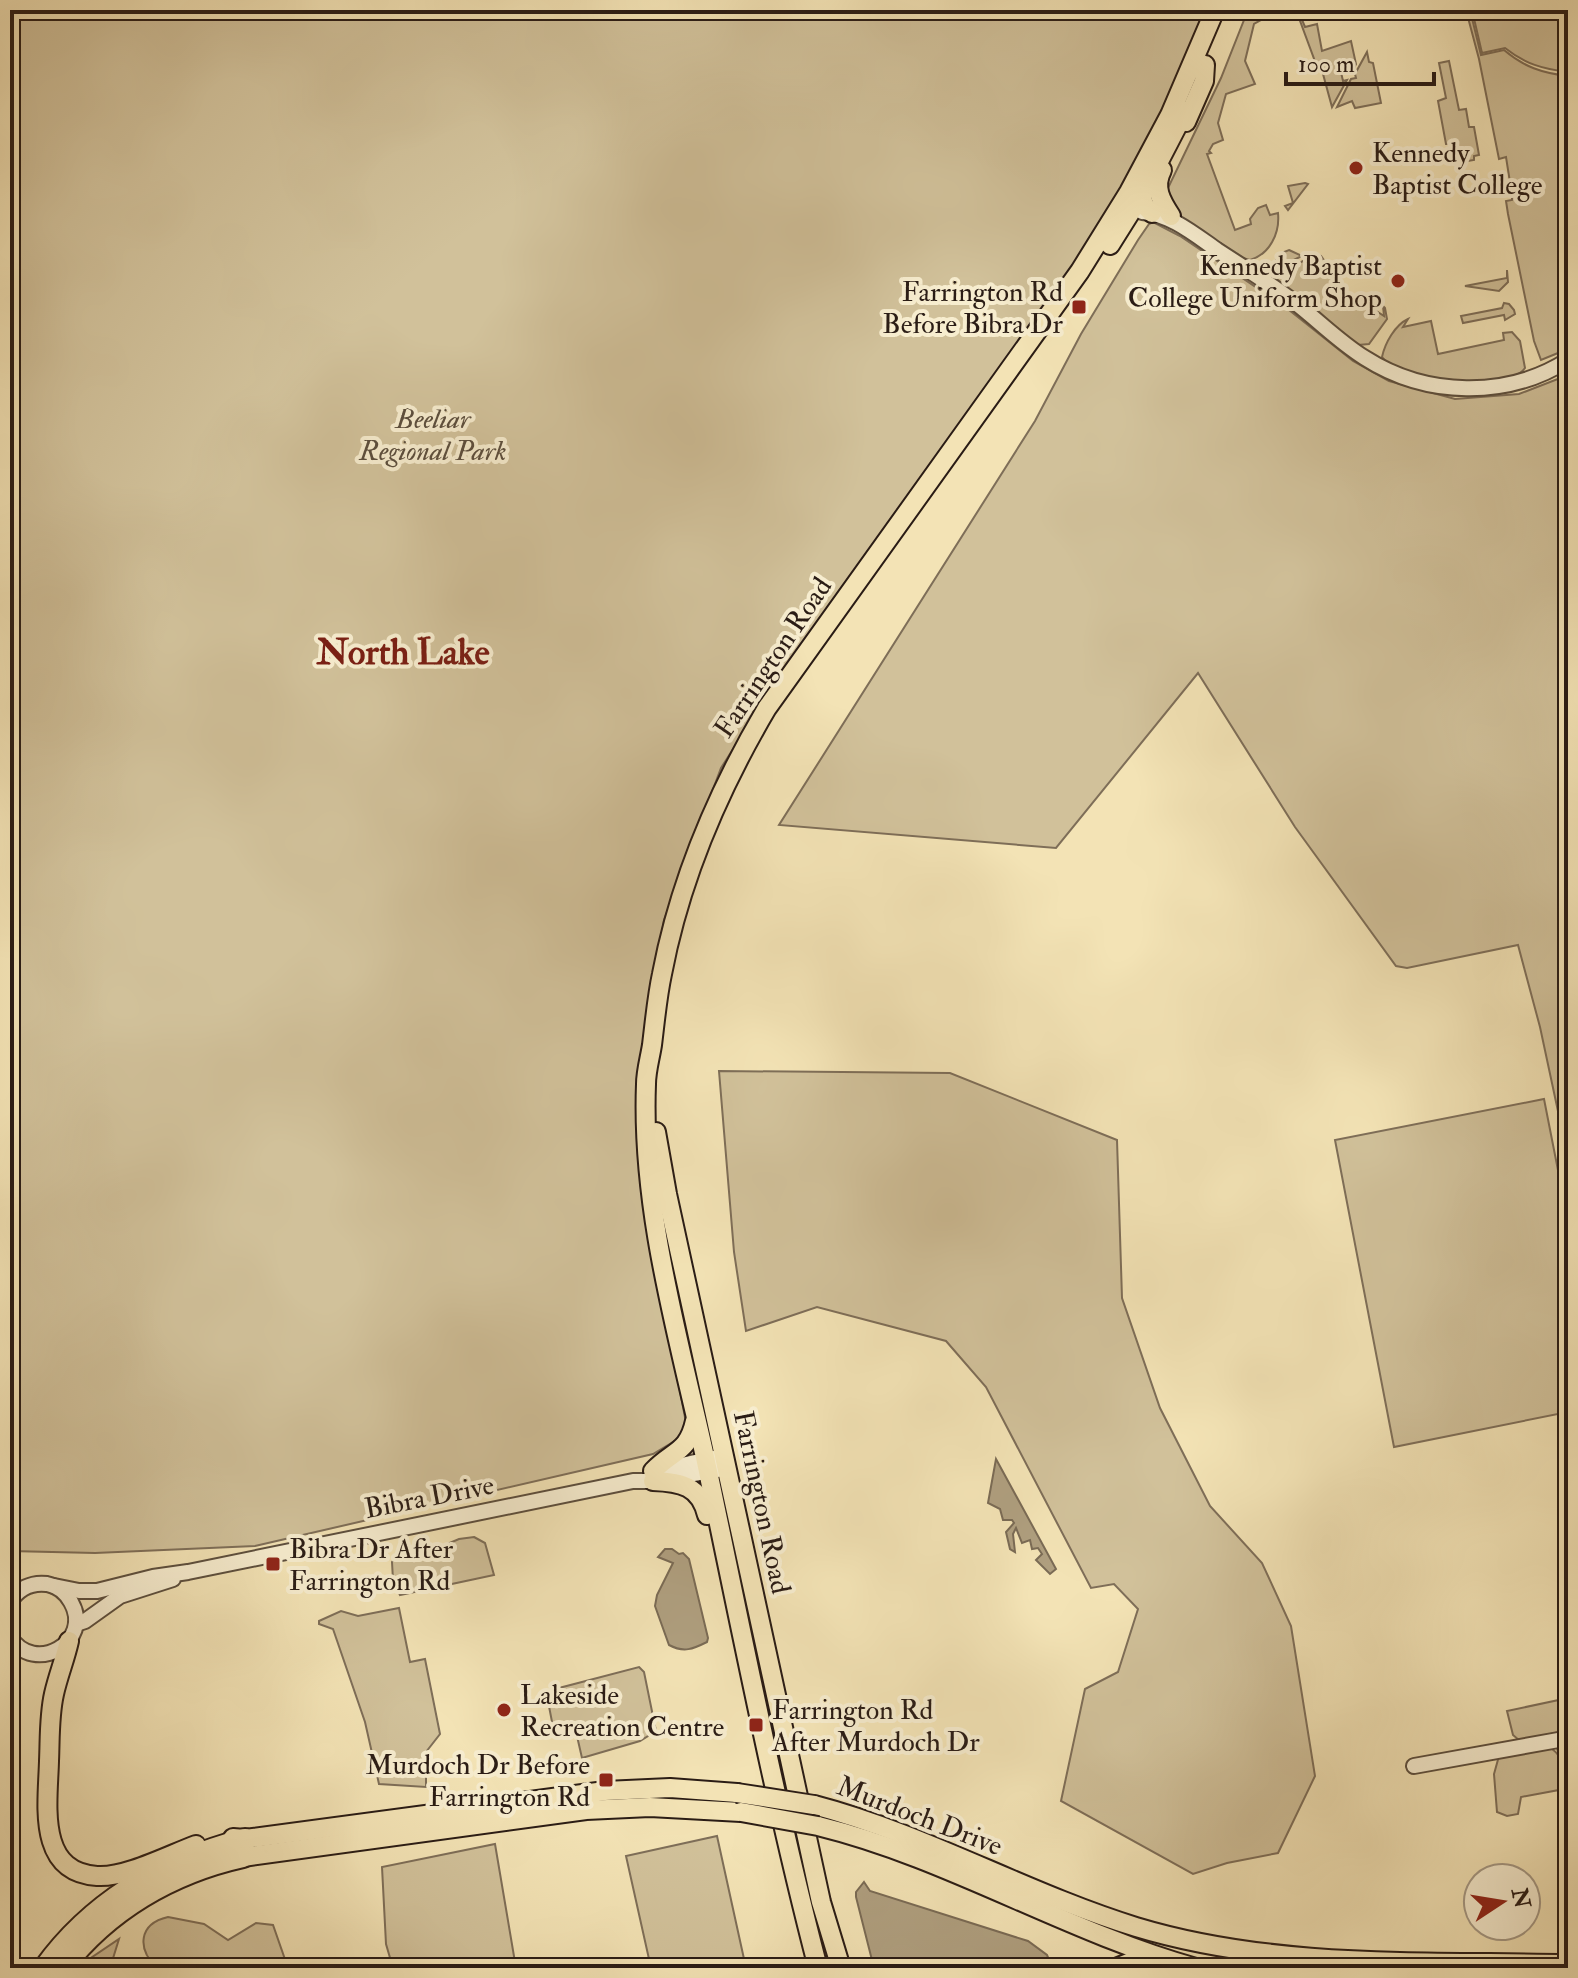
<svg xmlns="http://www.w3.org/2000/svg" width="1578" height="1978" font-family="'IM FELL Double Pica',serif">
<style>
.green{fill:#d1c19a;stroke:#7e6e58;stroke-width:2}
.water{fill:#af9f7f;stroke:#7a6b55;stroke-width:2}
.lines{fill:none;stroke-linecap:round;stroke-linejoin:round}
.minor-casing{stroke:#5c4e3d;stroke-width:18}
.major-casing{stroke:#2a1c15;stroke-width:22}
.highway-casing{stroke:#2a1c15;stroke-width:24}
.minor{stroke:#f7edcf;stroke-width:14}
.major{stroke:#f3e3b5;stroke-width:18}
.highway{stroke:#f3e3b5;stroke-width:20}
.major-bridge-casing{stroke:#2a1c15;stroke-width:22;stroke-linecap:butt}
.major-bridge{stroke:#f3e3b5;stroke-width:18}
.poi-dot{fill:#8f2418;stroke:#f7edcf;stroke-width:3}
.labels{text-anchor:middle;stroke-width:8;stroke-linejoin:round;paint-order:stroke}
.poi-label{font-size:28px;fill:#2a1c15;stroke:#f7edcf;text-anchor:start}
.park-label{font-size:28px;font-style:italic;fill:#5c4e3d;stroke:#f7edcf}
.street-label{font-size:28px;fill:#2a1c15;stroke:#f7edcf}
.district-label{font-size:36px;font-weight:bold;fill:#7a1f14;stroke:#f7edcf}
</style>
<rect width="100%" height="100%" fill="#f3e3b5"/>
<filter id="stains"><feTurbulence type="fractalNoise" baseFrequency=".0025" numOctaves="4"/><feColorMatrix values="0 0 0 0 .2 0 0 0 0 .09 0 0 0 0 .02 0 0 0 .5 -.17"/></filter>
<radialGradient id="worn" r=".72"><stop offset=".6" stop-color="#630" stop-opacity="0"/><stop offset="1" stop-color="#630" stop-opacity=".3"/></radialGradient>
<g class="green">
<path d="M 10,10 L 1207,10 L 1167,112 L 1096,237 L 765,699 L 721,768 L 664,920 L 640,1063 L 640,1182 L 688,1433 L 653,1454 L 255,1546 L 95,1553 L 10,1551 Z"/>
<path d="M 1248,10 L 1279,10 L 1254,24 L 1245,61 L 1255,84 L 1226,94 L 1218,123 L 1223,140 L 1213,144 L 1209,151 L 1211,153 L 1207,154 L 1235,230 L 1251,224 L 1250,219 L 1258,208 L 1266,205 L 1270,215 L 1278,213 C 1280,233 1270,254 1250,260 L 1239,257 L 1182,219 L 1174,211 L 1167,190 L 1221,78 Z"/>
<path d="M 1296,10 L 1298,10 L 1305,27 L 1317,24 L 1322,51 L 1351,41 L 1356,64 L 1354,68 L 1353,65 L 1340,68 L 1343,81 L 1347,80 L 1332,107 L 1320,63 L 1316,64 Z"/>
<path d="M 1466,10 L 1470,10 L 1481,55 L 1504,50 C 1524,67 1542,73 1568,76 L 1568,346 L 1558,353 L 1541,360 L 1534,341 L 1508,214 L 1506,201 L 1512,200 L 1512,195 L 1506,157 L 1499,159 L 1479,59 Z"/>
<path d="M 1472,10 L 1568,10 L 1568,72 C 1543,69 1525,64 1505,48 L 1482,53 Z"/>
<path d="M 1367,52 L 1369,62 L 1373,63 L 1381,103 L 1355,108 L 1352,101 L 1337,107 L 1351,79 L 1356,78 L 1355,74 Z"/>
<path d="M 1449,61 L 1459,110 L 1466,109 L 1469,127 L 1474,127 L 1479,155 L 1474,156 L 1474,160 L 1455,163 L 1451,144 L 1446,144 L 1438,101 L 1446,98 L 1439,63 Z"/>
<path d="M 1305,183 L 1308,184 L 1288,210 L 1285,206 L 1293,203 L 1288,186 Z"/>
<path d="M 1153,222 L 1180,236 L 1284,306 L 1353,361 L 1389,381 L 1455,399 L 1519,394 L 1568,375 L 1568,1158 L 1540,1027 L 1518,945 L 1407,968 L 1396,966 L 1295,827 L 1198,673 L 1056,848 L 779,825 L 1035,421 L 1081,334 L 1138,240 L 1149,224 Z"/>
<path d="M 1289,250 L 1302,256 L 1277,268 L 1273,267 L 1279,254 Z"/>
<path d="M 1315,255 L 1321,256 L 1330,269 L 1332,282 L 1384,316 L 1383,306 L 1385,308 L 1387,319 L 1369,344 L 1358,345 L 1273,276 Z"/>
<path d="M 1507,270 L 1508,282 L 1499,291 L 1465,286 L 1507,278 Z"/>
<path d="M 1504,303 L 1509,304 L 1514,310 L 1515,314 L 1505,320 L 1504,315 L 1463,323 L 1461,316 L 1502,308 Z"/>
<path d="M 1408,319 L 1403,327 L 1431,321 L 1438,354 L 1504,340 L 1503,333 L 1512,332 L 1520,341 L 1525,368 C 1507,393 1399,382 1382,357 C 1385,343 1395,325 1408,319 Z"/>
<path d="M 719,1071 L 950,1073 L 1117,1140 L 1122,1298 L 1160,1408 L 1210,1506 L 1262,1563 L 1291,1626 L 1315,1776 L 1278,1853 L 1227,1863 L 1193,1874 L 1061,1801 L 1085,1689 L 1118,1672 L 1138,1609 L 1114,1584 L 1091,1588 L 986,1387 L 946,1341 L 817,1307 L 746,1331 L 734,1252 Z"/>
<path d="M 1544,1099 L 1568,1221 L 1568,1412 L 1394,1447 L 1335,1140 Z"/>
<path d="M 474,1537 L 485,1543 L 494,1575 L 400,1595 L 393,1580 L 392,1562 L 395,1558 L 426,1553 L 459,1539 Z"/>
<path d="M 399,1608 L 410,1662 L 425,1659 L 440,1734 L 426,1752 L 426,1787 L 379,1784 L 365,1722 L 333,1629 L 319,1624 L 319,1621 L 341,1611 L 358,1616 Z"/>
<path d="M 639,1667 L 644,1672 L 656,1731 L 640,1741 L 582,1758 L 574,1723 L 553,1727 L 547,1696 L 559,1688 Z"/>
<path d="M 1568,1698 L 1568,1730 L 1520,1741 L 1513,1735 L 1507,1711 Z"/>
<path d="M 10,1707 L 19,1713 L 20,1720 L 16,1828 L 10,1830 Z"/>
<path d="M 1551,1748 C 1564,1758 1570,1774 1564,1789 L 1521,1797 L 1518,1814 L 1507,1816 L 1497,1812 L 1494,1774 L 1499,1756 Z"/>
<path d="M 717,1836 L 746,1968 L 651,1968 L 626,1856 Z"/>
<path d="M 495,1844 L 516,1968 L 393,1968 L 386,1944 L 382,1867 Z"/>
<path d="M 168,1917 L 204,1924 L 228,1940 L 256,1923 L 273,1925 L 288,1968 L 157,1968 C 137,1949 138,1924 168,1917 Z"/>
<path d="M 119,1939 L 110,1968 L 76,1968 Z"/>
</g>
<g class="water">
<path d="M 996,1459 L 1056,1569 L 1050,1574 L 1036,1560 L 1042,1554 L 1038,1548 L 1032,1549 L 1030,1540 L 1022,1543 L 1016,1528 L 1013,1534 L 1015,1552 L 1010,1549 L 1006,1532 L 1014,1523 L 1012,1520 L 1003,1520 L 1000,1509 L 988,1503 Z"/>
<path d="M 665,1549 L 672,1549 L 679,1554 L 683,1553 L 689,1559 L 708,1638 L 707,1642 C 693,1649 684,1653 669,1645 L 655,1606 L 657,1595 L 673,1563 L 658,1557 Z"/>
<path d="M 864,1882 L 870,1891 L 1028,1941 L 1047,1955 L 1052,1967 L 874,1968 L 856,1897 L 856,1892 Z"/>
</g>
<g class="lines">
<defs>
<g id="minor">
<path d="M 1142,212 C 1170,214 1194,234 1217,250 C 1243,267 1269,283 1293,301 C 1318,320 1339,342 1365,358 C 1426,397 1507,399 1568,360"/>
<path d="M 655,1471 L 713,1458"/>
<path d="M 54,1586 L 79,1591 L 97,1591 L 153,1577 L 188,1572 L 633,1481 L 653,1481 L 728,1468"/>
<path d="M 10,1602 C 18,1589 31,1582 47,1584 C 57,1586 66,1593 71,1602 C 94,1642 34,1676 10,1637"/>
<path d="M 76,1624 L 85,1621 L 120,1596 L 173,1579"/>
<path d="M 1568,1737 L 1564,1739 L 1568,1764"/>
<path d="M 1414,1766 L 1564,1739"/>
</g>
<g id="major">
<path d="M 1186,122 L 1204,81 L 1205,65"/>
<path d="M 1162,170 C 1153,187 1161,201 1171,216"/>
<path d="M 1140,188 L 1144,205 L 1152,213"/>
<path d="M 1110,245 L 1142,194 L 1185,111"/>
<path d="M 656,1132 L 667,1194 L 821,1902 L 841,1968"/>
<path d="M 653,1471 C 673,1450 688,1453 695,1421"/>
<path d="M 653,1481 C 681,1482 700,1486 707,1515"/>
<path d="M 69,1641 C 65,1659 58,1676 54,1694 C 49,1716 50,1739 49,1761 C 48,1803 36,1872 97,1876 C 125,1878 169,1855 196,1845"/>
<path d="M 814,1805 C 925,1834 1026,1893 1136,1927 C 1275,1969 1424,1961 1568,1964"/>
<path d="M 818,1826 C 949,1858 1066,1932 1196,1968"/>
<path d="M 233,1838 L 245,1839 L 605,1791 L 670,1788 L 737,1793"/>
<path d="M 243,1857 L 586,1810 L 650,1807 L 741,1812"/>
<path d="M 818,1968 C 774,1799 741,1628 705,1457 C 678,1335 641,1210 646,1084 C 646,1071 650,1058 652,1045 C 655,1021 657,997 662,974 C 680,879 718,791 767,708 L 1080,271 L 1129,192 L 1170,115 L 1215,10"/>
<path d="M 1116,1968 L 1138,1959 L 1154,1960"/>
</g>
<g id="highway">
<path d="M 44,1968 C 93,1900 165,1860 245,1839"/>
<path d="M 63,1968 C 108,1910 171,1873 243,1857"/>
</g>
</defs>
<use href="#minor" class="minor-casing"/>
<use href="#major" class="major-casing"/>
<use href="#highway" class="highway-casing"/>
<use href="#minor" class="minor"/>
<use href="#major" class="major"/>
<use href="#highway" class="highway"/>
<defs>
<g id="major-bridge">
<path d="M 737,1793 L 814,1805"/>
<path d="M 741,1812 L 818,1826"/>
</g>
</defs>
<use href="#major-bridge" class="major-bridge-casing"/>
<use href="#major-bridge" class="major-bridge"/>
</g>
<g class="poi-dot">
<circle cx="1356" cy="168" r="8"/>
<circle cx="1398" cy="281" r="8"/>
<rect x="1071" y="299" width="16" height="16" rx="4"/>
<rect x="265" y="1556" width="16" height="16" rx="4"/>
<circle cx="504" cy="1710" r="8"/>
<rect x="748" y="1717" width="16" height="16" rx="4"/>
<rect x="598" y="1772" width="16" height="16" rx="4"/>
</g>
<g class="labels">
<g class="poi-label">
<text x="1372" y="162">Kennedy<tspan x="1372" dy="32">Baptist College</tspan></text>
<text x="1382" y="275" text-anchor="end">Kennedy Baptist<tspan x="1382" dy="32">College Uniform Shop</tspan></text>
<text x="1063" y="301" text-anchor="end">Farrington Rd<tspan x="1063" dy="32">Before Bibra Dr</tspan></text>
<text x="289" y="1558">Bibra Dr After<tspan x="289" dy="32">Farrington Rd</tspan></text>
<text x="520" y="1704">Lakeside<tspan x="520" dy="32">Recreation Centre</tspan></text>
<text x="772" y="1719">Farrington Rd<tspan x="772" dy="32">After Murdoch Dr</tspan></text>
<text x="590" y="1774" text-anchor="end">Murdoch Dr Before<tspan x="590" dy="32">Farrington Rd</tspan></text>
</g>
<g class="park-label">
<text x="433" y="428">Beeliar<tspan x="433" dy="32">Regional Park</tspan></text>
</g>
<g class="street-label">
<text transform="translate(772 657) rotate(-56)" y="10">Farrington Road</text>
<text transform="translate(429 1496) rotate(-11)" y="10">Bibra Drive</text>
<text transform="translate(763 1502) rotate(78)" y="10">Farrington Road</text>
<text transform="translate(920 1815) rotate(21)" y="10">Murdoch Drive</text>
</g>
<g class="district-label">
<text x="403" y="664">North Lake</text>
</g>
</g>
<rect width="1578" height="1978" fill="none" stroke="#f3e3b5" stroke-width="40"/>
<rect x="12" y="12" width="1554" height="1954" fill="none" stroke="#2a1c15" stroke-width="4"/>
<rect x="20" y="20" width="1538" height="1938" fill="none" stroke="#2a1c15" stroke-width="2"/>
<g transform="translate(1502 1902) rotate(78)"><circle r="38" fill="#f7edcf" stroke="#a59985" stroke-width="2"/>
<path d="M0-6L14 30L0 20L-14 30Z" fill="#8f2418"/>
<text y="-12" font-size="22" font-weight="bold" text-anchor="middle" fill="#2a1c15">N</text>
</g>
<path d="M1286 72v12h148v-12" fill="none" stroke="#2a1c15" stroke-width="4"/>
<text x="1298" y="72" font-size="24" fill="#2a1c15" stroke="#f7edcf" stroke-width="6" paint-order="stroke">100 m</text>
<rect width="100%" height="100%" filter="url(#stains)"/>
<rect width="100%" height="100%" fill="url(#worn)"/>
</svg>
